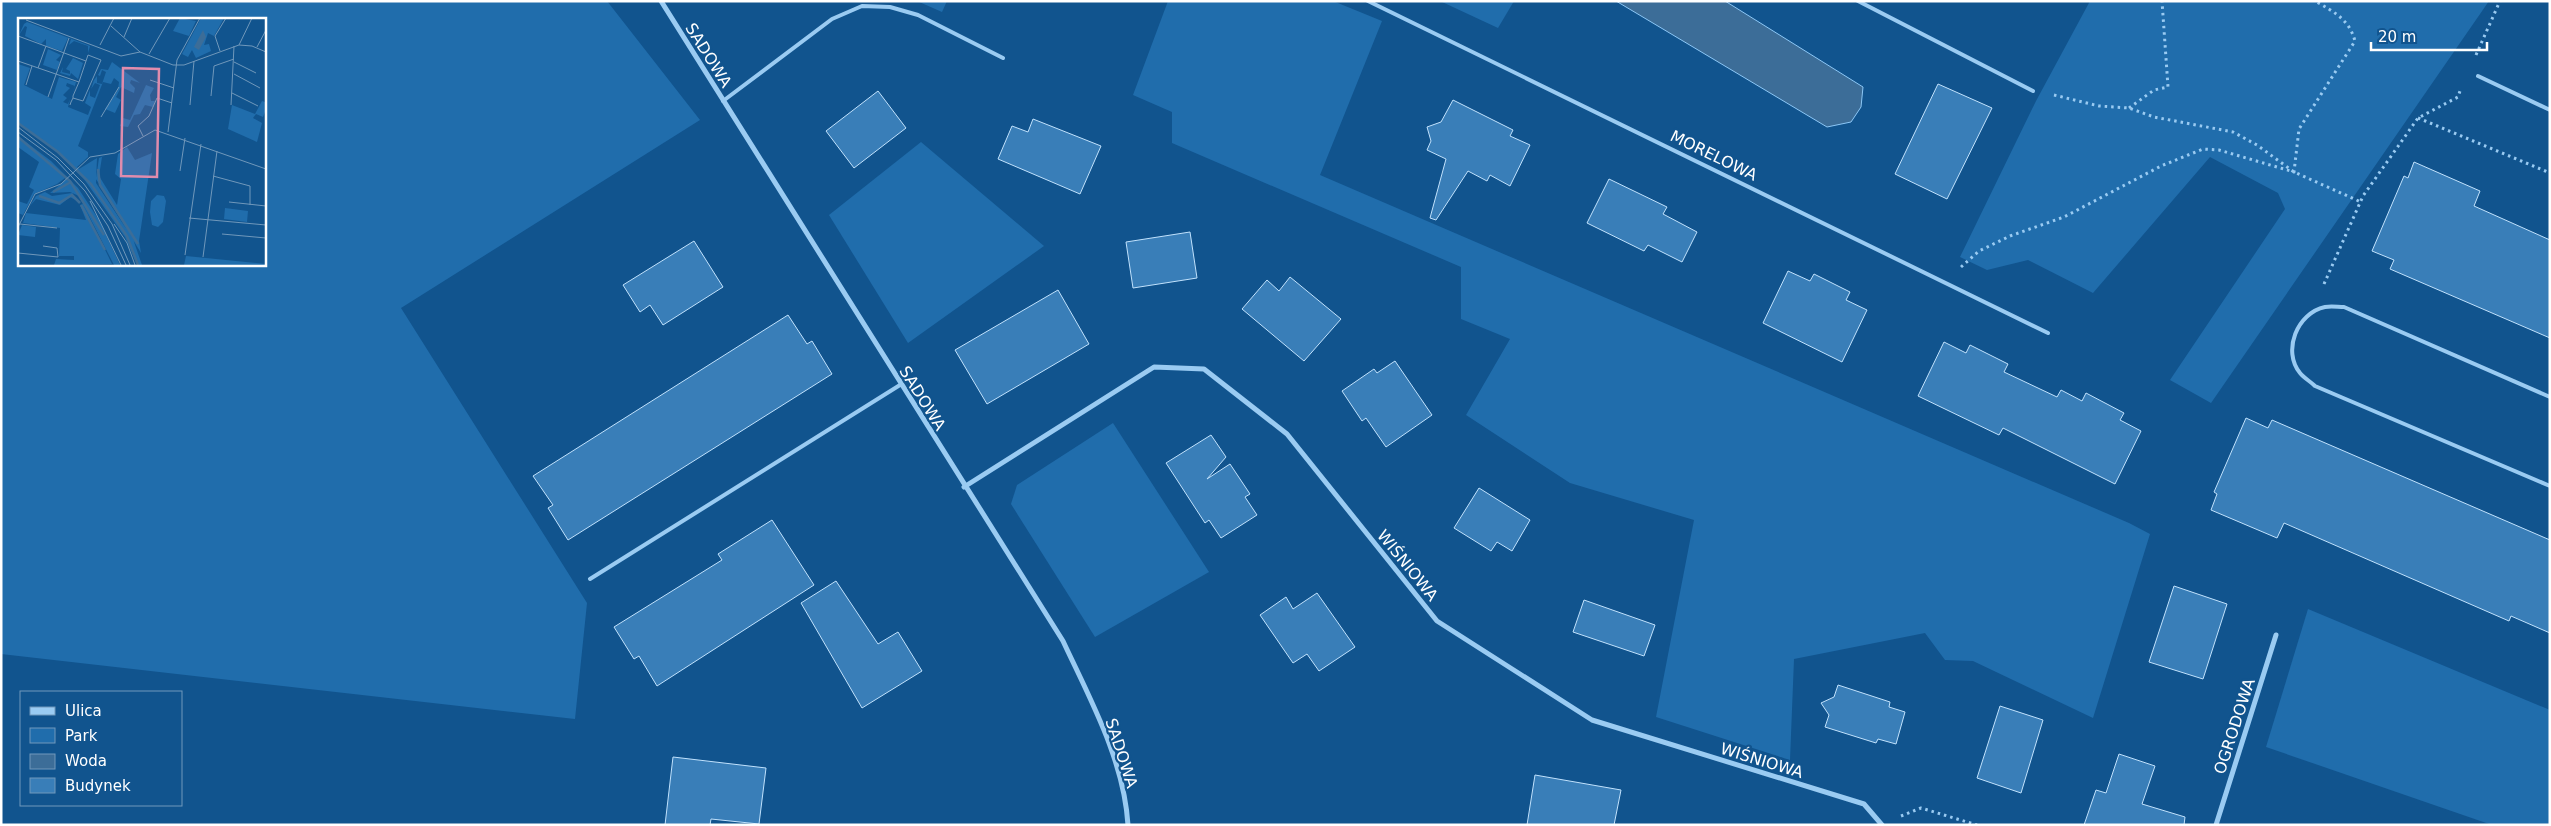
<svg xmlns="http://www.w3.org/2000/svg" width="2551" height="826" font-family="'DejaVu Sans',sans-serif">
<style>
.green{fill:#206dac;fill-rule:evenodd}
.water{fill:#3c6d98;stroke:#8cc7f6}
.building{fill:#397eb8;stroke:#c1e2fd}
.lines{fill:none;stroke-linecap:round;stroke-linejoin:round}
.path{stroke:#9acbf2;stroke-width:3;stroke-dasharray:2.5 4;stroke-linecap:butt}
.service{stroke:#9acbf2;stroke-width:4}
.minor{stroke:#9acbf2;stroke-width:5}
.labels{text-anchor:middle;stroke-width:4.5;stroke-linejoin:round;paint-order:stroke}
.street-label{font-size:16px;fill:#fff;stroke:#11548e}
.inset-river{fill:none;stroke:#3c6d98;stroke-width:2.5}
.inset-road{fill:none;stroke:#7098bb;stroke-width:1}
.view{fill:#e08cad;fill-opacity:0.15;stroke:#e08cad;stroke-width:2.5}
.inset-edge{fill:none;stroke:#fff;stroke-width:2.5}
</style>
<rect width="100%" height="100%" fill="#11548e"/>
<g class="green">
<path d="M 1,1 L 607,1 L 700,120 L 401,308 L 587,603 L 575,719 L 1,654 ZM 19,19 L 264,19 L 264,264 L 19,264 Z"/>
<path d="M 917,1 L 947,1 L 942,12 Z"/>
<path d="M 1168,1 L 1333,1 L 1382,21 L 1320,175 L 2129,523 L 2150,534 L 2093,718 L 1973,661 L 1945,660 L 1925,633 L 1794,659 L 1790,760 L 1656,717 L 1694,520 L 1570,483 L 1466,415 L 1510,339 L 1461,319 L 1461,267 L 1172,143 L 1172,112 L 1133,95 Z"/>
<path d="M 1440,1 L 1514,1 L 1498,28 Z"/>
<path d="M 2090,1 L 2489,1 L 2211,403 L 2170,380 L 2285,209 L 2278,193 L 2210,157 L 2093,293 L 2028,260 L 1987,270 L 1960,257 L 2036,101 Z"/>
<path d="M 921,142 L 1044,246 L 908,343 L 829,215 Z"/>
<path d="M 1113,423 L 1209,572 L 1095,637 L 1011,504 L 1017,485 Z"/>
<path d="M 2308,609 L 2550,710 L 2550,825 L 2492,825 L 2266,747 Z"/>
</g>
<path class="water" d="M 1616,1 L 1725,1 L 1863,87 L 1861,107 L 1851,122 L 1827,127 Z"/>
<g class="building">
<path d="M 1938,84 L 1992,108 L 1947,199 L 1895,174 Z"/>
<path d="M 878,91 L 906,128 L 854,168 L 826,131 Z"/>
<path d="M 1453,100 L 1513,130 L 1510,136 L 1530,145 L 1510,186 L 1490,175 L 1487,181 L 1468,171 L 1436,220 L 1430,218 L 1446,159 L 1427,150 L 1431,141 L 1427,127 L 1441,122 Z"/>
<path d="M 1033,119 L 1101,146 L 1080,194 L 998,159 L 1012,126 L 1028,132 Z"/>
<path d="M 2414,162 L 2480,191 L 2474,206 L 2550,240 L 2550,338 L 2390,269 L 2394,260 L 2372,251 L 2404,176 L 2408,178 Z"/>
<path d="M 1609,179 L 1667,207 L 1663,214 L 1697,232 L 1682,262 L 1648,245 L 1644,251 L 1587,223 Z"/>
<path d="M 1190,232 L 1197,278 L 1133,288 L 1126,242 Z"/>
<path d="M 694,241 L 723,287 L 663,325 L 650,305 L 640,312 L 623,285 Z"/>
<path d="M 1788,271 L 1810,281 L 1814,274 L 1850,292 L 1846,300 L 1867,310 L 1842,362 L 1763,323 Z"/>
<path d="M 1290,277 L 1341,319 L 1304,361 L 1242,309 L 1267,280 L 1279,291 Z"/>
<path d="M 1058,290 L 1089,344 L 987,404 L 955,350 Z"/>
<path d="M 788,315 L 807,344 L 812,341 L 832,374 L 568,540 L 548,508 L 553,505 L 533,476 Z"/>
<path d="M 1944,342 L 1966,353 L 1970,345 L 2008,364 L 2004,372 L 2057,397 L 2061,390 L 2082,401 L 2086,393 L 2124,413 L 2120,420 L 2141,431 L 2115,484 L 2003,428 L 1999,435 L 1918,396 Z"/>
<path d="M 1395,361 L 1432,415 L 1386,447 L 1366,418 L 1362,421 L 1342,391 L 1374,369 L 1377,373 Z"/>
<path d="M 2246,418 L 2268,428 L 2272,420 L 2550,540 L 2550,633 L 2511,616 L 2509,621 L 2284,523 L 2277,538 L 2211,510 L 2217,494 L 2214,492 Z"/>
<path d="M 1211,435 L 1226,457 L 1207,479 L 1230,464 L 1250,494 L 1245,497 L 1257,515 L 1221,538 L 1209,520 L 1205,523 L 1166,463 Z"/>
<path d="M 1479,488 L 1530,520 L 1512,551 L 1497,542 L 1491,551 L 1454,528 Z"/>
<path d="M 772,520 L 814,585 L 657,686 L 639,656 L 634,659 L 614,627 L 722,560 L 718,554 Z"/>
<path d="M 836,581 L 878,644 L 898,632 L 922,671 L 862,708 L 801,603 Z"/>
<path d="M 2174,586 L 2227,604 L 2203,679 L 2149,662 Z"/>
<path d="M 1317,593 L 1355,647 L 1319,671 L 1307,654 L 1293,663 L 1260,615 L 1286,597 L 1293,609 Z"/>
<path d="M 1584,600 L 1655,625 L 1644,656 L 1573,632 Z"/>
<path d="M 1838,685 L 1890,702 L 1889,707 L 1905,712 L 1896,744 L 1878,739 L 1876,743 L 1825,727 L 1829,715 L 1821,703 L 1834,697 Z"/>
<path d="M 2000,706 L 2043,720 L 2021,793 L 1977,778 Z"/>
<path d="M 2119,754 L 2155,766 L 2142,804 L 2185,817 L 2184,825 L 2084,825 L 2096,790 L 2106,793 Z"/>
<path d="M 673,757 L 766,768 L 759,824 L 711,819 L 710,825 L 665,825 Z"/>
<path d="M 1535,775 L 1621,790 L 1614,825 L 1527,825 Z"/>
</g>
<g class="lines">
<g class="path">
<path d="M 2476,55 L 2500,1"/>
<path d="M 2054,95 L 2099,106 L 2129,108 L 2154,117 L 2233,132 L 2257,145 L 2294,172 L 2361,202"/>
<path d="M 2129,108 L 2154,90 L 2168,87 L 2162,1"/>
<path d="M 2418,118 L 2550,173"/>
<path d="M 1961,267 L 1979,251 L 2010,236 L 2064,217 L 2161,166 L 2203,149 L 2219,150 L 2294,172 L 2299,129 L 2355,41 C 2349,19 2334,12 2315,1"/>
<path d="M 2324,284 L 2363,196 L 2418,118 L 2458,97 L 2461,88"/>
<path d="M 1901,816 L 1921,808 L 1977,825"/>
</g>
<g class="service">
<path d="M 1368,1 L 2048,333"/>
<path d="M 1858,1 L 2033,91"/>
<path d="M 2478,76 L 2550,110"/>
<path d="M 723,101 L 832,19 L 862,6 L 890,7 L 918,15 L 1003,58"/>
<path d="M 2550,397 L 2344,307 C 2338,307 2331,306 2325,307 C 2297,313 2282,351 2300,373 C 2304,378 2311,382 2315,386 L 2550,486"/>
<path d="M 590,579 L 900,385"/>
</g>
<g class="minor">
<path d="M 661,1 L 1063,641 C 1090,699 1124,760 1128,825"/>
<path d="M 964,487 L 1154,367 L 1204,369 L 1287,434 L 1437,621 L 1592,720 L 1864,804 L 1882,825"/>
<path d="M 2216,825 L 2276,635"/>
</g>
</g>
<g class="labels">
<g class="street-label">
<text transform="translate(709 55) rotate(58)" y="6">SADOWA</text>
<text transform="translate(1714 155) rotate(26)" y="6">MORELOWA</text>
<text transform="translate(923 398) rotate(58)" y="6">SADOWA</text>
<text transform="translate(1408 565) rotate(51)" y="6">WIŚNIOWA</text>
<text transform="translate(2234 726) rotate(-72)" y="6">OGRODOWA</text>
<text transform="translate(1122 753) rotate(72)" y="6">SADOWA</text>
<text transform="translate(1762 760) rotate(17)" y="6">WIŚNIOWA</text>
</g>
</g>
<g transform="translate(18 18)">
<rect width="248" height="248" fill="#11548e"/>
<path d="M 162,0 L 178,3 L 171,18 L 155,13 ZM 183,0 L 206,0 L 196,18 L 190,15 L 186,27 L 191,26 L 193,33 L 178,40 L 174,32 L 170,39 L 164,36 ZM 9,4 L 72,28 L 70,35 L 70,28 L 56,23 L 51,27 L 53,21 L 50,20 L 44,33 L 28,28 L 28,21 L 23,26 L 7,18 L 9,9 L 7,8 L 1,17 L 6,6 ZM 30,31 L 43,37 L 38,42 L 42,44 L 39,52 L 25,47 ZM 55,40 L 65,45 L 60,61 L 53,55 L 52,58 L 42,55 L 45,49 L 44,54 L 52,56 L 52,53 L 48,51 ZM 94,44 L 122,65 L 113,62 L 112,65 L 117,70 L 116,75 L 103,69 L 98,79 L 103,82 L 97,95 L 87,91 L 100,72 L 101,64 L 96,60 L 93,66 L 85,64 L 60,128 L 70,134 L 70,139 L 59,149 L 57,147 L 61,151 L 79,140 L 78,165 L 115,221 L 124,247 L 119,247 L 107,219 L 66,161 L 38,133 L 0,106 L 0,46 L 12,50 L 6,67 L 34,81 L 41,59 L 58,64 L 53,81 L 57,68 L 49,65 L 48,68 L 52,70 L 45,77 L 49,80 L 45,84 L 50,86 L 52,81 L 50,89 L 70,97 L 73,89 L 67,85 L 72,72 L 72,78 L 77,80 L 82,67 L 77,65 L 73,71 L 76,62 L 79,58 L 79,65 L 84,66 L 88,54 L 84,52 L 82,58 L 80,57 L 83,51 L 90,52 ZM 128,67 L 136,70 L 132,77 L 133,83 L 137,83 L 135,89 L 127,87 L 122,96 L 116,97 L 110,109 L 102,108 L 105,100 L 112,102 ZM 244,83 L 247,84 L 247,94 L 245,99 L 238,96 L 235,100 L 244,105 L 239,124 L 210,111 L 214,87 L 237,96 ZM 0,118 L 33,143 L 60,170 L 81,202 L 102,247 L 96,247 L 61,178 L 52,174 L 32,175 L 49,161 L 45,158 L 47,160 L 39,166 L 16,176 L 5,197 L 0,195 L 0,183 L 9,186 L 16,172 L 11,169 L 21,144 L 0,129 ZM 109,129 L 117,142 L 134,135 L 121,223 L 123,235 L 78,161 L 81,140 L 88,137 L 84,139 L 81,158 L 99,187 L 103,161 L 97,156 L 100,136 ZM 27,174 L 34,178 L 54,175 L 63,185 L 52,179 L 42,187 L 18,181 L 12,188 L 18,178 ZM 139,177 L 146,178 L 148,183 L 145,204 L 140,209 L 134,207 L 132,194 L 133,183 ZM 65,186 L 94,246 L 36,247 L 38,241 L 56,242 L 56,238 L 41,238 L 42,210 L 5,205 L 8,195 L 68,202 L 62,187 ZM 207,190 L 230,193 L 229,204 L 206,201 ZM 4,207 L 18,209 L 17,219 L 0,217 ZM 168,238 L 248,246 L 247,247 L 166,247 Z" fill="#206dac"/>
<path d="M 185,12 L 188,19 L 181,32 L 176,29 Z" fill="#3c6d98"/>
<path class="inset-river" d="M 0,105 L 40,134 L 73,166 L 109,218 L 120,247M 0,119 L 52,163 L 86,217M 80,151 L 82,167 L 120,226M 35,174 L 53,164M 21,178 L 41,185 L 54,177 L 62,185M 63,187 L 87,232"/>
<path class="inset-road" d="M 8,2 L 103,38 L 122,34M 93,8 L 122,34 L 155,47 L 166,47 L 221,27 L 234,28 L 248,34M 0,18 L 68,43M 106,19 L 114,0M 82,27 L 96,0M 221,27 L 234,0M 239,29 L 248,12M 202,33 L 197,18 L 208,0M 131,36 L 152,0M 0,43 L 61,64M 216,44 L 238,55M 20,50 L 28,28M 216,56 L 242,70M 132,62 L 156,70M 8,67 L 14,48M 214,75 L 240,88M 193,78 L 196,48 L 216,41M 30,79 L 51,20M 52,87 L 53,84 L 55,80 L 55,78 L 61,64 L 70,37 L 83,42 L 65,83 L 55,80M 172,87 L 176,43M 213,87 L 216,28M 83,99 L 101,69M 0,109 L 40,140 L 66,166 L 94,206 L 112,247M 0,114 L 38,142 L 67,173 L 90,208 L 108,247M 150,114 L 159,42 L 182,0M 125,118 L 120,108 L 131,98 L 139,80 L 154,85M 162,153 L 167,120M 195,158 L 232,168 L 232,187M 72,183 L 103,247M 211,184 L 248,188M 171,200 L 248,207M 2,206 L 39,210M 96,206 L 109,225 L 117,247M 0,209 L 17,176 L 43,166 L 72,139 L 97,135 L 137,112 L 248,151M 204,216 L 248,220M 0,235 L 40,239 L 39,230 L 25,228M 167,237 L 183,126M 185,239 L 199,133"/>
<path class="view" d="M 105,50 L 141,51 L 139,159 L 103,158 Z"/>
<rect width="248" height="248" class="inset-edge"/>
</g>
<rect width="2551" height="826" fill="none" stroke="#ffffff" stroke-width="5"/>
<rect x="20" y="691" width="162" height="115" fill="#11548e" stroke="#7098bb"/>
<rect x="30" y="707" width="25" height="8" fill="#9acbf2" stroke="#7098bb"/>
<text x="65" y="716" font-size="15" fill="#ffffff">Ulica</text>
<rect x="30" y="728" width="25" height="15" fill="#206dac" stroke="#7098bb"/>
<text x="65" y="741" font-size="15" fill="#ffffff">Park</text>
<rect x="30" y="754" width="25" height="15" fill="#3c6d98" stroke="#7098bb"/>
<text x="65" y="766" font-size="15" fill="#ffffff">Woda</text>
<rect x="30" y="778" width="25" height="15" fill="#397eb8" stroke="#7098bb"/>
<text x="65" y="791" font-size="15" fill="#ffffff">Budynek</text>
<path d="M2371 42v8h116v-8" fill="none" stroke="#ffffff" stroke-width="2.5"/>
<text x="2378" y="42" font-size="15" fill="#ffffff" stroke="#11548e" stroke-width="4" paint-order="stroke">20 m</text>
</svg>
